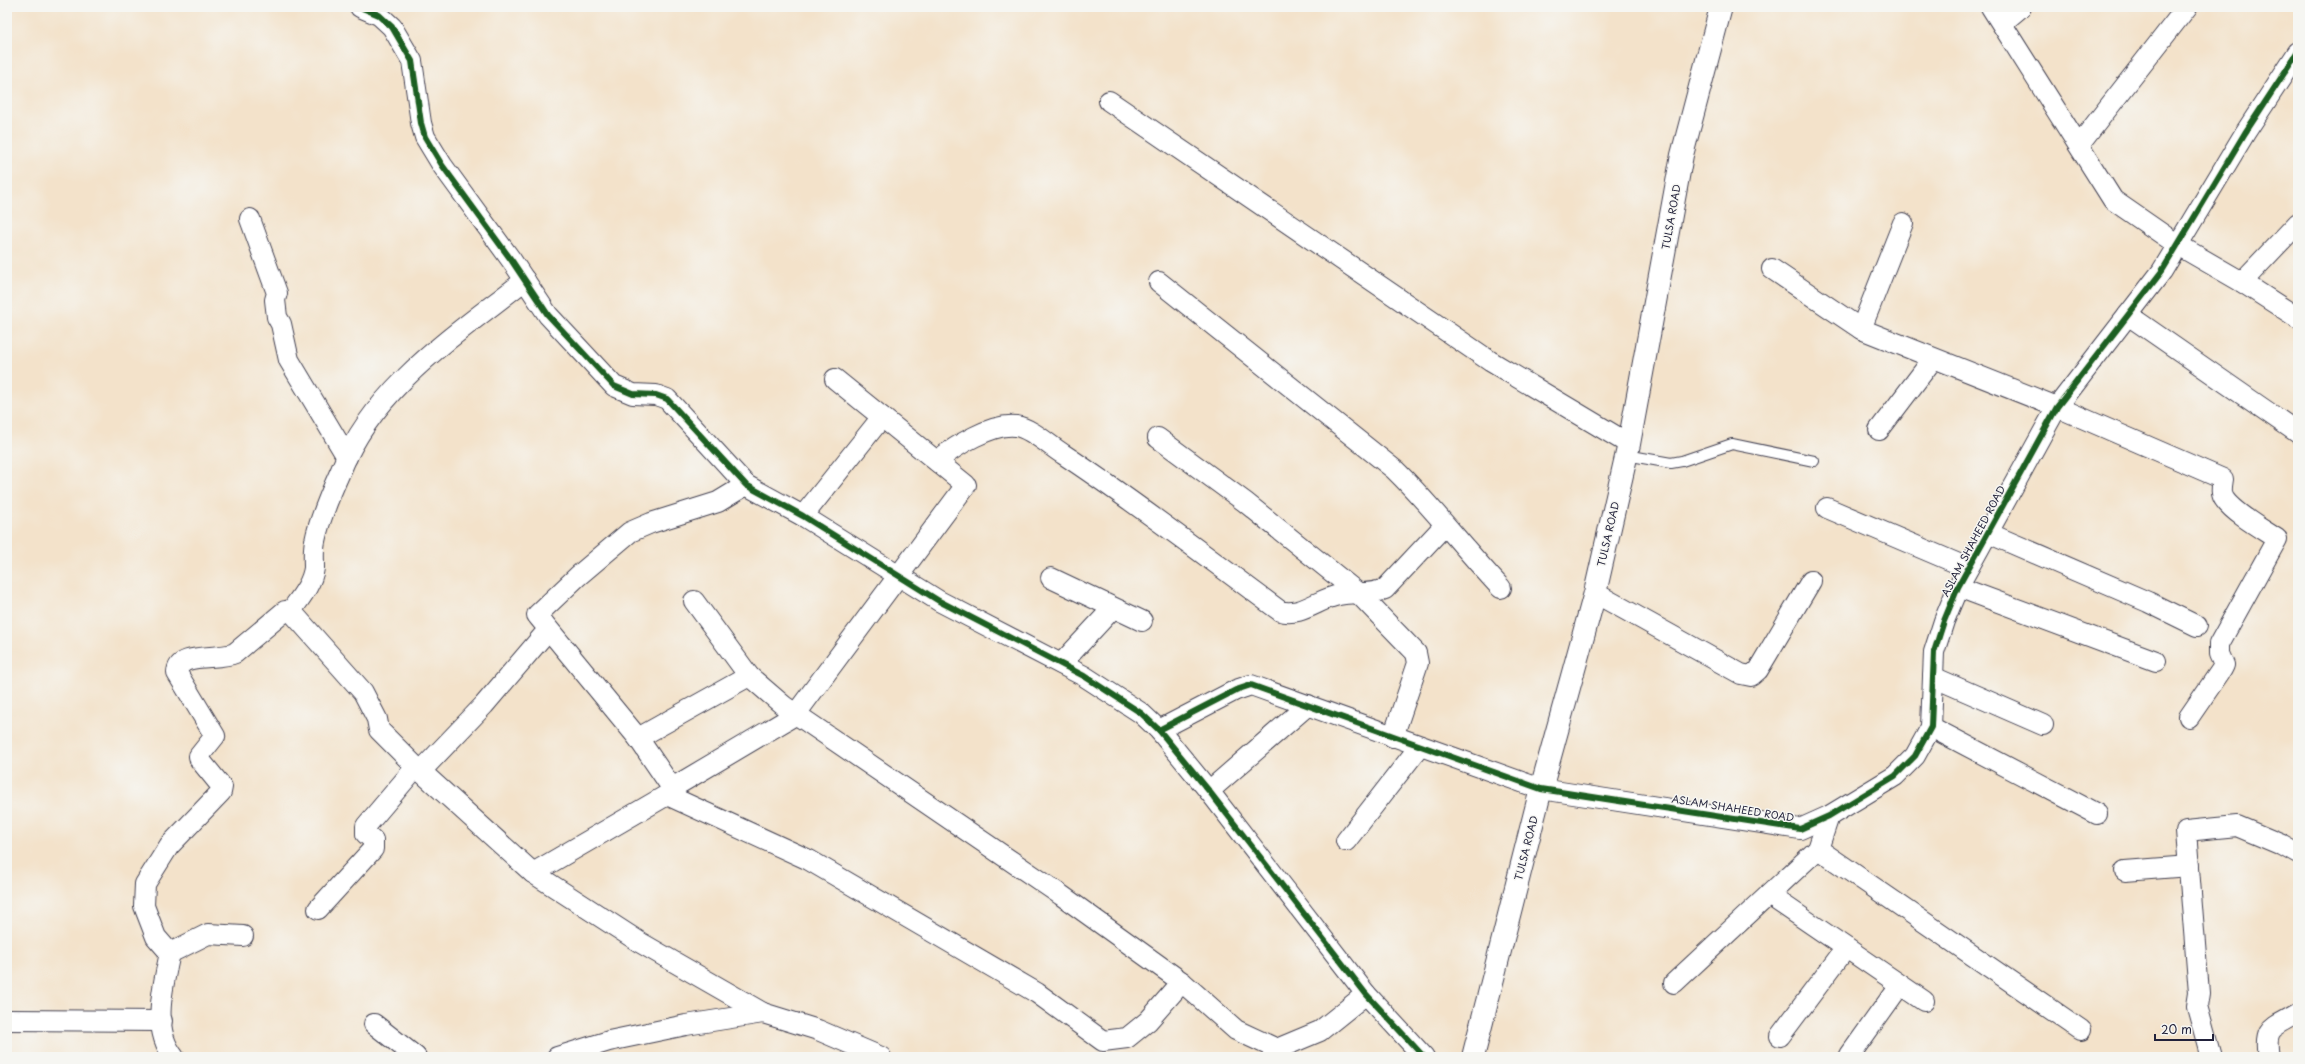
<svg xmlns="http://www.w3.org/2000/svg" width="2305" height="1064" font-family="'Playpen Sans',sans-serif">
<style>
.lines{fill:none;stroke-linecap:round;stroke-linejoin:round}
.lane-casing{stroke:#413f50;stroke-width:12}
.street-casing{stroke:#413f50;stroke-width:22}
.secondary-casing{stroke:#413f50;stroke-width:24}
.lane{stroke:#fff;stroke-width:10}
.street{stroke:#fff;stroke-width:20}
.secondary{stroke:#fff;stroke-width:22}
.cycleway-casing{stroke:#f6f6f2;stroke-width:8}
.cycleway{stroke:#1b5e20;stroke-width:6}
.labels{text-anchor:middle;stroke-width:3;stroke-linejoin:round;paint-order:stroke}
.street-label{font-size:10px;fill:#22223b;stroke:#f6f6f2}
</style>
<rect width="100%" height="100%" fill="#f6f6f2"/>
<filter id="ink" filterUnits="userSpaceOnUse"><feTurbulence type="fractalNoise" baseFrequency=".025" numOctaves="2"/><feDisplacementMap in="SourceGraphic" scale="8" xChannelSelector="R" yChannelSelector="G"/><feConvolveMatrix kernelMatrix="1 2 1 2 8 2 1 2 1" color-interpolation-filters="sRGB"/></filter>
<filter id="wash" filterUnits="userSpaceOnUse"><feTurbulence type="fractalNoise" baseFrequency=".012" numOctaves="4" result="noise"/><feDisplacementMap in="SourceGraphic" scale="16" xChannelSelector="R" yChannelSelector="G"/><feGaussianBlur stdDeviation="0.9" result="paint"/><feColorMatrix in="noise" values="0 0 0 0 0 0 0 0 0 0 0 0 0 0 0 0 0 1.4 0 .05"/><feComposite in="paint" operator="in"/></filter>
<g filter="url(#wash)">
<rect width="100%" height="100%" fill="#f3e2ca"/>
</g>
<g filter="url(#ink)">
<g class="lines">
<defs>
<path id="lane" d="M 1626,455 L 1671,463 L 1682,461 L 1732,444 L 1814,461"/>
<g id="street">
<path d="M 360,7 L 379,15 L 392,27 L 412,61 L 421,123 L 425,137 L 442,165 L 512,261 L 548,315 L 614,386 L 633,394 L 656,395 L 667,399 L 746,485 L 803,516 L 939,601 L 1084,676 L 1141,713 L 1159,730 L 1209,791 L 1366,994 L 1424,1057"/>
<path d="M 1991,7 L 2113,200 L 2178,245 L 2242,282 L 2298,318"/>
<path d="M 2002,23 L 2021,7"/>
<path d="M 1109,101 L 1490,361 L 1629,444"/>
<path d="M 2079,145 L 2187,7"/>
<path d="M 250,219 L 277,293 L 275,300 L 277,317 L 281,324 L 289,360 L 347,457"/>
<path d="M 1772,269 L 1861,329 L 2057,407 L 2223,479 C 2222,486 2220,494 2225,500 C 2235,514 2262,529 2277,539 L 2219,644 L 2219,654 L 2224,665 L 2222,669 L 2189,717"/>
<path d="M 1159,282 L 1395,470 C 1433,507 1465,550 1501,588"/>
<path d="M 2242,282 L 2298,223"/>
<path d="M 2128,315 L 2298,433"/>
<path d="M 1861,329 L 1903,223"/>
<path d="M 1879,430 L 1933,359"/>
<path d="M 1158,438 L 1245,502 L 1358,593 L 1416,653 L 1418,663 L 1393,737"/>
<path d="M 937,461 C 955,446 992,423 1016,426 C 1031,428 1050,446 1063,454 C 1137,503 1208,558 1280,611 C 1301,617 1318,599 1339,595 C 1354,592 1370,595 1385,589 L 1444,526"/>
<path d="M 1827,508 L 1968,568"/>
<path d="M 803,516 L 882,417"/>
<path d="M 1988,533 L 2148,602 L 2197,626"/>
<path d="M 1051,578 L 1142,621"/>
<path d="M 1958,587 L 2156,661"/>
<path d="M 1595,593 L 1741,674 L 1751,676 L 1758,670 L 1811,581"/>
<path d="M 694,601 L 749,676 L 784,706 L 1061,895 L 1182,982 L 1236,1030 L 1277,1049 L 1320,1031 L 1366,994"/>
<path d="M 291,611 L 363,692 L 377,719 L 379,730 L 416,767 L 533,873 L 641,943 L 763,1013"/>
<path d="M 291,611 C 300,598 312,584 314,568 C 314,559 313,550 315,541 C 319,520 332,490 341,470 C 375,386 457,334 525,280"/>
<path d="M 1061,664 L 1113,608"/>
<path d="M 1933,677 L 2043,725"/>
<path d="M 1931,727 L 2097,814"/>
<path d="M 1159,730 L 1236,690 L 1251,685 L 1541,789 L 1800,829 L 1829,816 L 1895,776 L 1915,756 L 1931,727 L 1934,652 L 1944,621 L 1958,587 L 2057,407 L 2162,271 L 2245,133 L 2298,52"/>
<path d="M 638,738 L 749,676"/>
<path d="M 421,771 L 484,705 L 548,630"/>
<path d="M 672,788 L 638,738 L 537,615 L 578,576 L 630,532 L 651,523 L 718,502 L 746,485"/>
<path d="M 1209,791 L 1308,705"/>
<path d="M 667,795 L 809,860 L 1037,993 L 1103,1041 L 1127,1038 L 1148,1021 L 1182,982"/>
<path d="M 1346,841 L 1420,746"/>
<path d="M 1818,849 L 2081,1030"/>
<path d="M 2125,871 L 2189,866"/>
<path d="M 533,873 L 667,795 L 672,788 L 795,715 L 966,485 L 835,379"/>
<path d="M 1769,895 L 1924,1001"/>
<path d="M 318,909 L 373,849 L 373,840 L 366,834 L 366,826 L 416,767"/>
<path d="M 170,953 L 208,934 L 243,936"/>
<path d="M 1674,983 L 1818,849 L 1829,816"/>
<path d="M 7,1020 L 162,1021"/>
<path d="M 374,1024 L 416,1057"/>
<path d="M 1780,1036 L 1846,948"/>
<path d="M 1850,1055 L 1900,985"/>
<path d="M 174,1057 C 151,1029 163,986 170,953 L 156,937 L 144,906 L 145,884 L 169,846 L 221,792 L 222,787 L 200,760 L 199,756 L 215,736 L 177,673 C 178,651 217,661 235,653 L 285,611 L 291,611"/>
<path d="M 557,1057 L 609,1041 L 686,1025 L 763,1013 L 818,1030 L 881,1057"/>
<path d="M 2211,1057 L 2197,1006 L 2199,993 L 2186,831 L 2237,826 L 2282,845 L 2298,854"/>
<path d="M 2269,1057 C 2264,1026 2273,1028 2298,1013"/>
</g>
<path id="secondary" d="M 1473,1057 L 1541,789 L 1595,593 L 1629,444 L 1682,155 L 1721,7"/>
</defs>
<use href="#lane" class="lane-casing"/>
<use href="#street" class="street-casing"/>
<use href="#secondary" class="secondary-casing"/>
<use href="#lane" class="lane"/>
<use href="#street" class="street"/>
<use href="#secondary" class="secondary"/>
<defs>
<g id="cycleway">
<path d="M 360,7 L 379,15 L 392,27 L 412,61 L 421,123 L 425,137 L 442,165 L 512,261 L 548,315 L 614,386 L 633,394 L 656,395 L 667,399 L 746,485 L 803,516 L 939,601 L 1084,676 L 1141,713 L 1159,730 L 1209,791 L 1366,994 L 1424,1057"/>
<path d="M 1159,730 L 1236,690 L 1251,685 L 1541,789 L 1800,829 L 1829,816 L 1895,776 L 1915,756 L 1931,727 L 1934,652 L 1944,621 L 1958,587 L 2057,407 L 2162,271 L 2245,133 L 2298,52"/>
</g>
</defs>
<use href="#cycleway" class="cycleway-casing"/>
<use href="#cycleway" class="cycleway"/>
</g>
</g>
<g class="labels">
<g class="street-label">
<text transform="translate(1671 217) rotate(-80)" y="4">TULSA ROAD</text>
<text transform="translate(1608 534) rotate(-77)" y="4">TULSA ROAD</text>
<text transform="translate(1973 541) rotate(-62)" y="4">ASLAM SHAHEED ROAD</text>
<text transform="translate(1733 808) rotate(9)" y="4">ASLAM SHAHEED ROAD</text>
<text transform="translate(1526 848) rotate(-76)" y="4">TULSA ROAD</text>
</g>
</g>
<rect width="2305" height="1064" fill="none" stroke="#f6f6f2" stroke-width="24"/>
<path d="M2155 1034v6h58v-6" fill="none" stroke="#22223b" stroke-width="2"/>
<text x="2161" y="1034" font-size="12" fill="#22223b" stroke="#f6f6f2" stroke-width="3" paint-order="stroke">20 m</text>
</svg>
